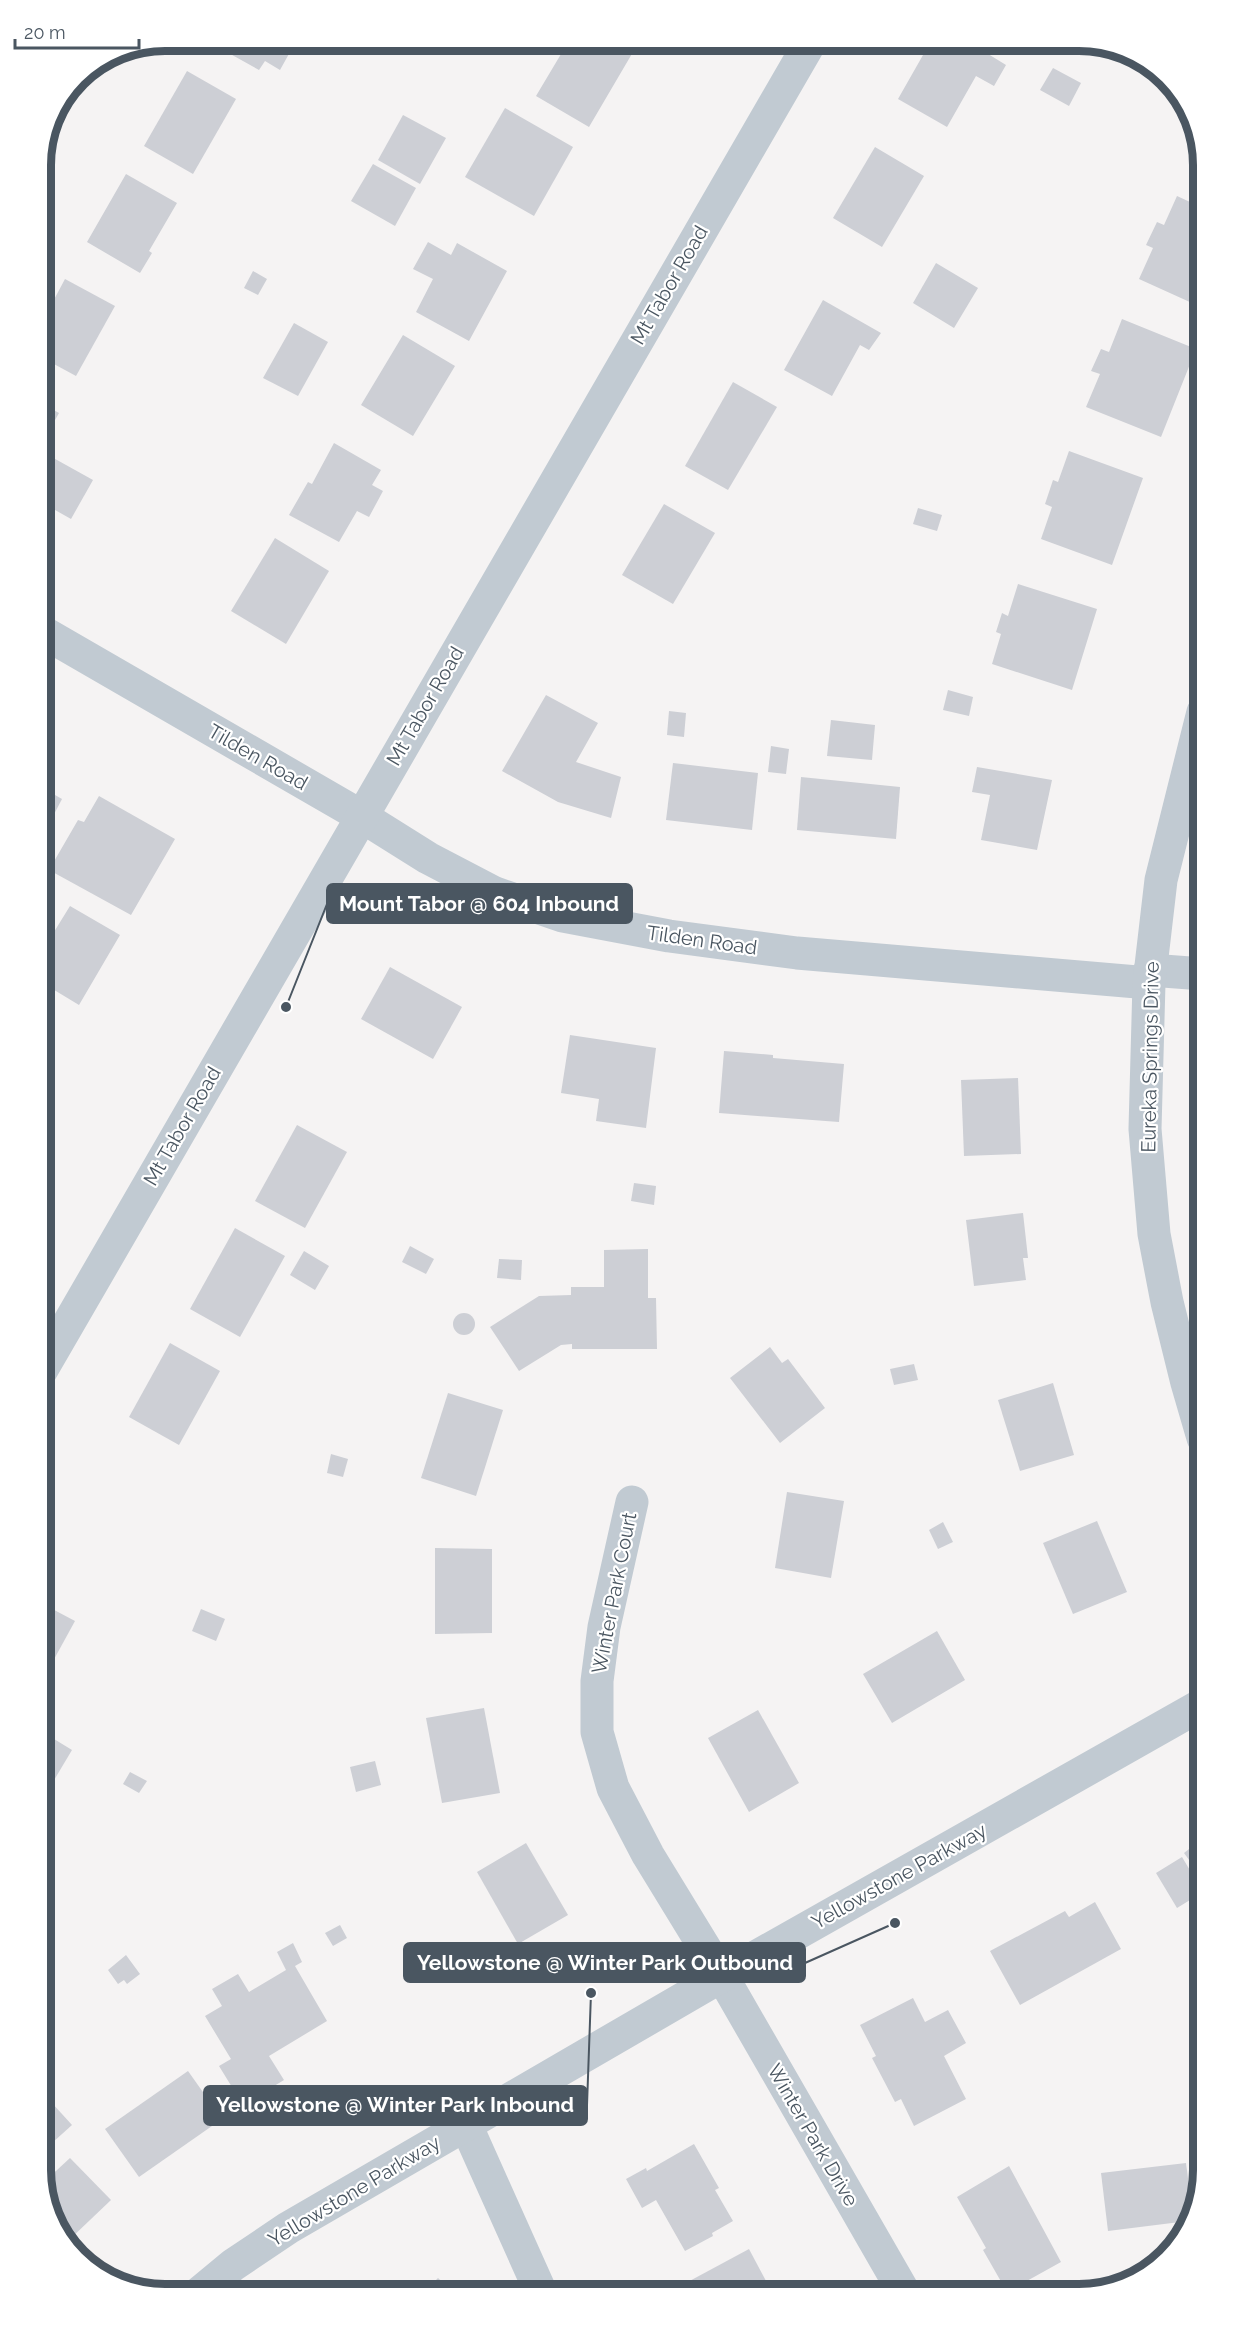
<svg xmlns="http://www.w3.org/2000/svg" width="1244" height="2335" font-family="Raleway,sans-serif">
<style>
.building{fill:#cdcfd5}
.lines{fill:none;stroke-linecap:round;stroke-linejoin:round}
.minor{stroke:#c1cad2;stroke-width:33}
.labels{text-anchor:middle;stroke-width:4.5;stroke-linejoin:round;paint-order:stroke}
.street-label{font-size:20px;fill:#4a5661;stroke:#fff}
.rim{fill:none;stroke:#4a5661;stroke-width:8}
.leader{fill:none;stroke:#4a5661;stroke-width:2}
.callout-dot{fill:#4a5661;stroke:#fff;stroke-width:2}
.callout{fill:#4a5661;stroke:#4a5661;stroke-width:2}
.callout-label{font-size:21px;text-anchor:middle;font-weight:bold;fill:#fff}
</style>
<rect width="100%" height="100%" fill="#f5f3f3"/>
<g class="building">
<path d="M 207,41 L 278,41 L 276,45 L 290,52 L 280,70 L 265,61 L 259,70 Z"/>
<path d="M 377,41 L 397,41 L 389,55 L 374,47 Z"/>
<path d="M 561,41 L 612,41 L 633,52 L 589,127 L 536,96 L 567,44 Z"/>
<path d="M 931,41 L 967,41 L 1006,65 L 994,86 L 976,76 L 947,127 L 898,99 Z"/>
<path d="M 1053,68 L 1081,83 L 1069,106 L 1040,90 Z"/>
<path d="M 187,71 L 236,99 L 193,174 L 144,146 Z"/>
<path d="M 505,108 L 573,147 L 534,216 L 465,177 Z"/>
<path d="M 403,115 L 446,138 L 420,184 L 378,160 Z"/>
<path d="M 875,147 L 924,176 L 882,247 L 833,218 Z"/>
<path d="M 373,164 L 416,188 L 395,226 L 351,201 Z"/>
<path d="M 126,174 L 177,203 L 149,251 L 152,253 L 140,273 L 87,242 Z"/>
<path d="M 1177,196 L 1203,208 L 1203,308 L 1139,279 L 1153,248 L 1146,245 L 1157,222 L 1164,225 Z"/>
<path d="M 428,242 L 451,255 L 457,243 L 507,271 L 469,341 L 416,312 L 433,279 L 413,269 Z"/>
<path d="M 936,263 L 978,288 L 954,328 L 913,303 Z"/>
<path d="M 253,271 L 267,279 L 258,295 L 244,288 Z"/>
<path d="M 65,279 L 115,306 L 76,376 L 41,357 L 41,324 Z"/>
<path d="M 823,300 L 881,333 L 869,350 L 860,345 L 832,396 L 784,370 Z"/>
<path d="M 1122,319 L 1196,349 L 1161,437 L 1086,407 L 1100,374 L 1091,371 L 1101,349 L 1109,352 Z"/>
<path d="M 294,323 L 328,342 L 298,396 L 263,378 Z"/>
<path d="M 403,335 L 455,366 L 413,436 L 361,405 Z"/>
<path d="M 733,382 L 777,407 L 728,490 L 685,466 Z"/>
<path d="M 41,403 L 59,413 L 41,445 Z"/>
<path d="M 334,443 L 381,470 L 372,485 L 383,491 L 369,517 L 357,511 L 339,542 L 289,515 L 308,482 L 312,484 Z"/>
<path d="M 1069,451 L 1143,478 L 1112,565 L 1041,539 L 1052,507 L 1045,504 L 1053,480 L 1058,482 Z"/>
<path d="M 48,455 L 93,480 L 71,519 L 41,502 L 41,469 Z"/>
<path d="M 664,504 L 715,533 L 673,604 L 622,575 Z"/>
<path d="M 918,508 L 942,515 L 937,531 L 913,524 Z"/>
<path d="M 275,538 L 329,571 L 286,644 L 231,611 Z"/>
<path d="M 1018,584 L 1097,609 L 1072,690 L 992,664 L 1001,634 L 996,632 L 1002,613 L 1008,616 Z"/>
<path d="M 948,690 L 973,697 L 969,716 L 943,710 Z"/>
<path d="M 546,695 L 598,723 L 576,762 L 621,777 L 611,818 L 558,802 L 502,771 Z"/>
<path d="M 669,711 L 686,713 L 684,737 L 667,735 Z"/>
<path d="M 831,720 L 875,725 L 872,760 L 827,756 Z"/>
<path d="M 771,746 L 789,749 L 786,774 L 768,772 Z"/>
<path d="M 673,763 L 758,773 L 752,830 L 666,820 Z"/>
<path d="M 977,767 L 1052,780 L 1037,850 L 981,840 L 990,795 L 972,792 Z"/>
<path d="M 801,777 L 900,787 L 896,839 L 797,830 Z"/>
<path d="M 41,787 L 62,799 L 41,839 Z"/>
<path d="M 99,796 L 175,839 L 131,915 L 49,870 L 78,820 L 84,822 Z"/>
<path d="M 70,906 L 120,935 L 79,1005 L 41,982 L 41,935 L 49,940 Z"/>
<path d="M 390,967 L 462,1007 L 433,1059 L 361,1019 Z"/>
<path d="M 570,1035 L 656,1048 L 646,1128 L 596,1121 L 599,1099 L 561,1093 Z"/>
<path d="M 41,1041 L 53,1048 L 41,1069 Z"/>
<path d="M 724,1051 L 773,1055 L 773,1058 L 844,1064 L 839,1122 L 719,1113 Z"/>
<path d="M 1018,1078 L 1021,1154 L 964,1156 L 961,1080 Z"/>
<path d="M 297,1125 L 347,1152 L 305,1228 L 255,1201 Z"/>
<path d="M 634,1183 L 656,1186 L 654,1205 L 631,1201 Z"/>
<path d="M 1023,1213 L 1028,1258 L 1023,1258 L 1026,1280 L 974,1286 L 966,1220 Z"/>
<path d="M 235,1228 L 285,1256 L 240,1337 L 190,1309 Z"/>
<path d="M 410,1246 L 434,1259 L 426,1274 L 402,1262 Z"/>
<path d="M 648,1249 L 648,1298 L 656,1298 L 657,1349 L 572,1349 L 572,1344 L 561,1345 L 519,1371 L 490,1327 L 539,1296 L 571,1295 L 571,1287 L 604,1287 L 604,1250 Z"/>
<path d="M 304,1251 L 329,1266 L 315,1290 L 290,1275 Z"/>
<path d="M 499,1259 L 522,1260 L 521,1280 L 497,1278 Z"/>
<circle cx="464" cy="1324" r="11"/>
<path d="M 170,1343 L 220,1371 L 179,1445 L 129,1417 Z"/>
<path d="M 770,1347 L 782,1363 L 788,1359 L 825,1408 L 780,1443 L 730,1378 Z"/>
<path d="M 914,1364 L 918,1380 L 894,1385 L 890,1369 Z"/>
<path d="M 1053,1383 L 1074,1455 L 1020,1471 L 998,1400 Z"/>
<path d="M 448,1393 L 503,1410 L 476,1496 L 421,1478 Z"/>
<path d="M 331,1454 L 348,1459 L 343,1477 L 327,1473 Z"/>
<path d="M 787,1492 L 844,1501 L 831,1578 L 775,1568 Z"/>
<path d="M 1097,1521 L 1127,1592 L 1073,1614 L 1043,1543 Z"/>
<path d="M 943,1522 L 953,1542 L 938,1549 L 929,1530 Z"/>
<path d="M 435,1548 L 492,1549 L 492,1633 L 435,1634 Z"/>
<path d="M 41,1603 L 75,1621 L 41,1683 Z"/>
<path d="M 201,1609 L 225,1619 L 216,1641 L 192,1631 Z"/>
<path d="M 937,1631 L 965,1680 L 892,1723 L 863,1674 Z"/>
<path d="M 484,1708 L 500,1793 L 442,1803 L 426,1718 Z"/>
<path d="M 758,1710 L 799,1783 L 749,1812 L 708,1738 Z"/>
<path d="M 41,1731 L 72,1750 L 41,1802 Z"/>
<path d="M 375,1761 L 381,1785 L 356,1792 L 350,1767 Z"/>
<path d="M 130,1772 L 147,1781 L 139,1793 L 123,1784 Z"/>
<path d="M 1203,1838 L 1203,1879 L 1184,1853 Z"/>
<path d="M 526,1843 L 568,1915 L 518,1944 L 477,1872 Z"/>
<path d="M 1182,1857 L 1203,1892 L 1177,1908 L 1156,1873 Z"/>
<path d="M 1095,1902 L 1121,1949 L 1020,2005 L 990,1951 L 1065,1911 L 1069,1917 Z"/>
<path d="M 340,1925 L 347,1938 L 333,1946 L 325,1933 Z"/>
<path d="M 293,1943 L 302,1962 L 295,1966 L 327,2021 L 269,2056 L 284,2080 L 243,2105 L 219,2066 L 231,2059 L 205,2016 L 222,2006 L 212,1989 L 238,1974 L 249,1992 L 286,1970 L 277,1952 Z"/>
<path d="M 126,1955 L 140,1974 L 127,1984 L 124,1980 L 118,1984 L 108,1970 Z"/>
<path d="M 913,1998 L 925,2022 L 948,2010 L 966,2043 L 944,2056 L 966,2099 L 914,2126 L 901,2099 L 895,2102 L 872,2058 L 876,2056 L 860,2025 Z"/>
<path d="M 188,2071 L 222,2119 L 139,2177 L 105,2129 Z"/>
<path d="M 41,2091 L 72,2125 L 42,2152 L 41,2150 Z"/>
<path d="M 694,2144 L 719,2188 L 715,2190 L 733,2221 L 712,2233 L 713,2236 L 685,2251 L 656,2200 L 642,2208 L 626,2179 L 646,2168 L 647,2171 Z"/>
<path d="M 70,2158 L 111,2200 L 69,2240 L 50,2218 L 43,2183 Z"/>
<path d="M 1186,2163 L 1192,2209 L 1188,2221 L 1108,2231 L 1101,2173 Z"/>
<path d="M 1009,2166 L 1061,2262 L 1007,2292 L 983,2250 L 986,2248 L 957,2197 Z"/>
<path d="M 749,2249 L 773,2294 L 690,2294 L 684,2284 Z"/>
<path d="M 438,2278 L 455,2294 L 422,2294 Z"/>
</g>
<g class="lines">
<g class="minor">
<path d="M 41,631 L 361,816 L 428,858 L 495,893 L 563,916 L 669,936 L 797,953 L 1149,983"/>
<path d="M 1150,970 L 1203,974"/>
<path d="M 41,1371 L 811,41"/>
<path d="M 1203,1438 L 1187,1383 L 1167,1302 L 1154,1234 L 1145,1129 L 1149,983 L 1161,880 L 1203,712"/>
<path d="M 632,1502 L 604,1627 L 597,1681 L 597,1732 L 613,1788 L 648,1855 L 722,1976 L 905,2294"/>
<path d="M 466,2125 L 539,2288"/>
<path d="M 198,2294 L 233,2265 L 288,2228 L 722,1976 L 1203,1704"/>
</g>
</g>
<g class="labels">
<g class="street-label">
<text transform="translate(669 285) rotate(-60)" y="7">Mt Tabor Road</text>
<text transform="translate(425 706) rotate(-60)" y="7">Mt Tabor Road</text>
<text transform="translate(258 757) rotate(30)" y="7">Tilden Road</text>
<text transform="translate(702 940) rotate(8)" y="7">Tilden Road</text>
<text transform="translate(1150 1057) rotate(-89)" y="7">Eureka Springs Drive</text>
<text transform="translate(182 1126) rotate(-60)" y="7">Mt Tabor Road</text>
<text transform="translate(614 1593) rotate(-79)" y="7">Winter Park Court</text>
<text transform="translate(899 1876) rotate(-29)" y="7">Yellowstone Parkway</text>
<text transform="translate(813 2135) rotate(60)" y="7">Winter Park Drive</text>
<text transform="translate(354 2191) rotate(-31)" y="7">Yellowstone Parkway</text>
</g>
</g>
<path d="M0 0H1244V2335H0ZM165 51H1079A114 114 0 0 1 1193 165V2170A114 114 0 0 1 1079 2284H165A114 114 0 0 1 51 2170V165A114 114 0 0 1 165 51Z" fill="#fff" fill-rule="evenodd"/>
<path class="rim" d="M165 51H1079A114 114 0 0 1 1193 165V2170A114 114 0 0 1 1079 2284H165A114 114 0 0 1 51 2170V165A114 114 0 0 1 165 51Z"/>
<path class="leader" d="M286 1007L327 904M895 1923L805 1963M591 1993L587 2105"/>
<g class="callout-dot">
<circle cx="286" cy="1007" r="6"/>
<circle cx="895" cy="1923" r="6"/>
<circle cx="591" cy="1993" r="6"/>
</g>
<g class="callout">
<rect x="327" y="884" width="305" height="39" rx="6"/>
<rect x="404" y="1943" width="401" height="39" rx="6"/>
<rect x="204" y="2086" width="383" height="39" rx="6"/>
</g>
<g class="callout-label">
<text x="479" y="911">Mount Tabor @ 604 Inbound</text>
<text x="605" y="1970">Yellowstone @ Winter Park Outbound</text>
<text x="395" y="2112">Yellowstone @ Winter Park Inbound</text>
</g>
<path d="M15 39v9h124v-9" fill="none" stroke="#4a5661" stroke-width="3"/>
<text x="24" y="39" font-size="18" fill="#4a5661" stroke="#ffffff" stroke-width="4.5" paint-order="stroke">20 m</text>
</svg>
